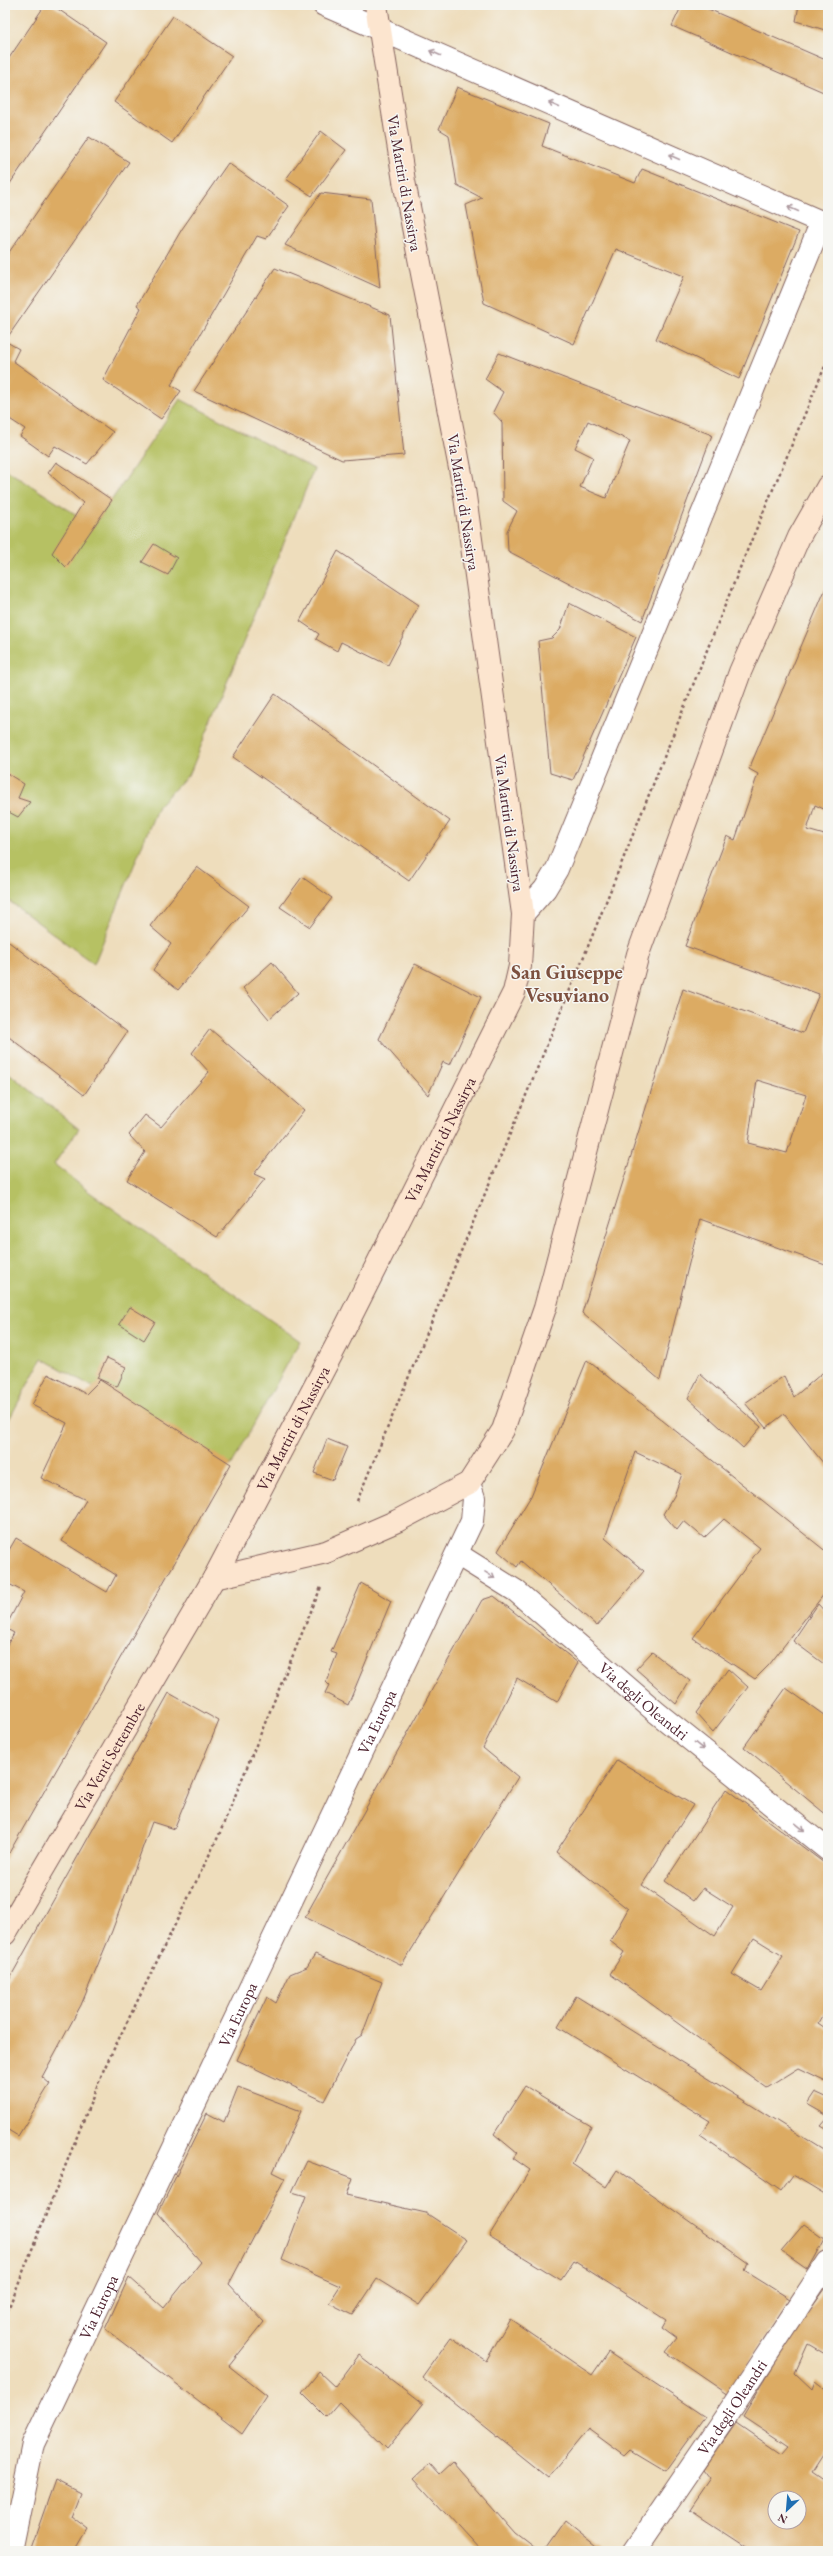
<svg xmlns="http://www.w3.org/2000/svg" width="833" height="2556" font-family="'EB Garamond',serif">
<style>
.green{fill:#b6c163;stroke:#807047}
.building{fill:#dcab64;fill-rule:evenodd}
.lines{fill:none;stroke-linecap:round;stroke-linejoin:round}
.street-casing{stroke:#83625e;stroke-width:24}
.secondary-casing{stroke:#83625e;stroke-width:24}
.path{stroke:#83625e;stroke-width:2.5;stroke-dasharray:3 3;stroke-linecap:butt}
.street{stroke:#fff;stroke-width:22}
.secondary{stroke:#fce5cf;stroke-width:22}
.oneway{stroke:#ae9aa0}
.labels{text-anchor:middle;stroke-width:3;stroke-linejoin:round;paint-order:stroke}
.street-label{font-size:16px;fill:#4a1f2b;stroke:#f6f6f2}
.district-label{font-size:20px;font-weight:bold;fill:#7d503f;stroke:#f6f6f2}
</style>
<rect width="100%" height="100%" fill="#f6f6f2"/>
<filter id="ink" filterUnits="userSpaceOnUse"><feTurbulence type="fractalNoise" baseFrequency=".025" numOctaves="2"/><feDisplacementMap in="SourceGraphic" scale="8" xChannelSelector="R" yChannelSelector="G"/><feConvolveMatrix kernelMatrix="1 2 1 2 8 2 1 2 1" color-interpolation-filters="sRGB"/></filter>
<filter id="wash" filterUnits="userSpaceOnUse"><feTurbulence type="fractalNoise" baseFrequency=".012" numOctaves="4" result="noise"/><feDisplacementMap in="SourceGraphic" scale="16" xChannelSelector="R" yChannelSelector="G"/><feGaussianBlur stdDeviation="0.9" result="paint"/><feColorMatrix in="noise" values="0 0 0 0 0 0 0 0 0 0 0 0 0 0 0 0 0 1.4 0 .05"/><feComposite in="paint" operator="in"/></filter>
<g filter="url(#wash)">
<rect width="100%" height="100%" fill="#eeddbc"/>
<g class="green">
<path d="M 180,399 L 314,469 L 190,773 L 158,806 L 94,964 L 5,898 L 5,469 L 94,526 Z"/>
<path d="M 5,1070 L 79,1129 L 54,1164 L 88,1191 L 300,1341 L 231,1466 L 42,1358 L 5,1427 Z"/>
</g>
<g id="blocks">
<g class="building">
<path d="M 45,5 L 52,5 L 106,42 L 5,191 L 5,64 Z"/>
<path d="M 682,5 L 699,5 L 828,61 L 828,94 L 672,26 Z"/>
<path d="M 799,5 L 828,5 L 828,31 L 796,21 Z"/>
<path d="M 173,16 L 232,56 L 172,143 L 114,102 Z"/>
<path d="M 457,87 L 549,124 L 542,146 L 635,183 L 642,169 L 799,232 L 739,379 L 656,339 L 684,276 L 616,249 L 574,344 L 484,303 L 466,205 L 482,198 L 457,185 L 449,135 L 439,129 Z"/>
<path d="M 321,131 L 346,150 L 312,196 L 286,179 Z"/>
<path d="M 89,137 L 129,162 L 5,341 L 19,349 L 13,361 L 113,432 L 87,464 L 55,446 L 48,456 L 20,436 L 25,429 L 5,416 L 5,258 Z"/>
<path d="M 228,163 L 289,206 L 266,239 L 257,236 L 171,385 L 181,391 L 161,419 L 103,380 L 141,308 L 137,305 L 182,229 Z"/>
<path d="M 321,193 L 371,199 L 380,288 L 285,245 Z"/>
<path d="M 275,268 L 390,315 L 404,455 L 342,460 L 194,391 Z"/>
<path d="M 499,353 L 712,435 L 642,621 L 508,551 L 507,531 L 517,511 L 503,501 L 502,422 L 493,412 L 503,392 L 485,379 ZM 588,421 L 630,441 L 606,498 L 580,487 L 593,457 L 575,448 Z"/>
<path d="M 56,462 L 112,500 L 66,567 L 52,553 L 83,503 L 48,473 Z"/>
<path d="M 154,544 L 177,558 L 168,575 L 142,562 Z"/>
<path d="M 338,551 L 419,605 L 388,665 L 341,642 L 337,651 L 316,639 L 319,634 L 300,621 Z"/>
<path d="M 828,583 L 828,811 L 815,805 L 807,830 L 828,836 L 828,1266 L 700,1219 L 660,1380 L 582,1313 L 683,989 L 803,1033 L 819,994 L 685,946 L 727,836 L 735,840 L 758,774 L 749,769 ZM 757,1080 L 806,1095 L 787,1153 L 748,1143 Z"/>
<path d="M 569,603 L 636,637 L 573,780 L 550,773 L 538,641 L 552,638 L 560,630 Z"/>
<path d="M 275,694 L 450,821 L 409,881 L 233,757 Z"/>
<path d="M 5,772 L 24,784 L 18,798 L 30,802 L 18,817 L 5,810 Z"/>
<path d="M 197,867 L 249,906 L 178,990 L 153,970 L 171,944 L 150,926 Z"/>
<path d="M 302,877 L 332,898 L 310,927 L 280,907 Z"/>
<path d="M 5,939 L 127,1032 L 84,1095 L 5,1034 Z"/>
<path d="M 272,962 L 298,993 L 269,1019 L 243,988 Z"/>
<path d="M 415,964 L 481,997 L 450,1065 L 443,1062 L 428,1095 L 379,1039 Z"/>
<path d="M 210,1029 L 304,1110 L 254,1174 L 265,1179 L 217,1237 L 127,1180 L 145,1152 L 129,1135 L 145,1115 L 161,1127 L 209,1072 L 192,1053 Z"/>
<path d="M 130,1307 L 155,1322 L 144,1340 L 119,1324 Z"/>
<path d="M 107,1358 L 126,1367 L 117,1387 L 97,1378 Z"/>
<path d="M 587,1360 L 828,1553 L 828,1589 L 769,1665 L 755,1679 L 693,1638 L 760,1548 L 724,1519 L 704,1538 L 684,1521 L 677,1530 L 663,1514 L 674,1496 L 682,1474 L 635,1452 L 605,1538 L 644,1571 L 597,1626 L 521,1561 L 517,1567 L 498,1551 L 531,1496 Z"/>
<path d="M 828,1368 L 828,1469 L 784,1414 L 766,1428 L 745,1403 L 784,1376 L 794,1397 Z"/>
<path d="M 48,1374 L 86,1394 L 100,1380 L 231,1464 L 5,1860 L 5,1648 L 14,1633 L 5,1628 L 24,1592 L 5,1582 L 5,1557 L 16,1538 L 107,1592 L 116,1575 L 62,1541 L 86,1500 L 41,1478 L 67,1423 L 32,1405 Z"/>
<path d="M 700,1374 L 761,1427 L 743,1448 L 688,1398 Z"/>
<path d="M 327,1439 L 347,1447 L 333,1480 L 314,1473 Z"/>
<path d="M 361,1583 L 391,1601 L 348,1705 L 325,1693 L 329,1685 L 326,1682 L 337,1654 L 331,1652 Z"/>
<path d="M 494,1596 L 578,1663 L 557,1702 L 517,1678 L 483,1748 L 518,1777 L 402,1965 L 305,1917 L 482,1600 Z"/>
<path d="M 818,1604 L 828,1615 L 828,1667 L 793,1641 Z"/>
<path d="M 652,1652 L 690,1681 L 676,1704 L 636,1669 Z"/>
<path d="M 728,1669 L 748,1687 L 713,1732 L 696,1713 Z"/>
<path d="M 786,1688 L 828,1718 L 828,1816 L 744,1747 Z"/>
<path d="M 169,1693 L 219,1721 L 174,1829 L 152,1822 L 112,1931 L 81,2005 L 42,2077 L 50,2084 L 18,2136 L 5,2128 L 5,1987 Z"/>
<path d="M 617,1760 L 693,1805 L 642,1885 L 715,1936 L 733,1907 L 703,1888 L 693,1901 L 665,1881 L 726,1789 L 828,1866 L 828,2005 L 818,2023 L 828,2030 L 828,2082 L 799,2068 L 767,2088 L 610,1974 L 624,1952 L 610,1941 L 628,1909 L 556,1852 ZM 754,1938 L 783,1956 L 761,1991 L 732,1974 Z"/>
<path d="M 315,1954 L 382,1982 L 362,2035 L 356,2039 L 324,2101 L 237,2060 L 267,1997 L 276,2003 L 290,1974 L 307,1967 Z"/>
<path d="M 576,1996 L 828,2153 L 828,2196 L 793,2175 L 781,2191 L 700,2135 L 710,2121 L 558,2027 Z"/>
<path d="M 525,2086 L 591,2126 L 572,2164 L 606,2187 L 617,2170 L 748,2263 L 745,2271 L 790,2299 L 729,2395 L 666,2352 L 677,2338 L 662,2327 L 666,2320 L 574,2261 L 561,2280 L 489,2236 L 530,2170 L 513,2158 L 517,2153 L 494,2134 Z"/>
<path d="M 238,2087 L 301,2111 L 273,2172 L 285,2178 L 229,2284 L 264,2322 L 229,2366 L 267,2396 L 242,2434 L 105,2329 L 129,2277 L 164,2308 L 201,2262 L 158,2213 L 207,2113 L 224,2122 Z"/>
<path d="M 815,2092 L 828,2098 L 828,2116 L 807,2104 Z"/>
<path d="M 828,2118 L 828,2130 L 821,2126 Z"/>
<path d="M 307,2161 L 353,2178 L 347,2195 L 426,2213 L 467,2240 L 419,2305 L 377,2279 L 353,2315 L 329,2303 L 340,2286 L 282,2260 L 306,2196 L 292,2192 Z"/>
<path d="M 804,2224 L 825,2239 L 808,2270 L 781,2251 Z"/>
<path d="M 828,2285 L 828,2348 L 825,2354 L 808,2344 L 795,2373 L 812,2389 L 815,2381 L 828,2391 L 828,2447 L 812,2472 L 828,2483 L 828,2551 L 754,2551 L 690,2509 L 711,2478 L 704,2469 L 736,2423 L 781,2454 L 788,2446 L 743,2416 L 789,2339 ZM 775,2498 L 799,2498 L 799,2522 L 775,2522 Z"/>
<path d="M 510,2319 L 592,2375 L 608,2352 L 705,2417 L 666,2471 L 631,2450 L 625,2456 L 588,2429 L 548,2478 L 422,2377 L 451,2337 L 486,2361 Z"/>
<path d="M 359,2355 L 423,2404 L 387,2449 L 339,2402 L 326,2417 L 302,2393 L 319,2372 L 335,2387 Z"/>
<path d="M 453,2462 L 516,2534 L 538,2551 L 481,2551 L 414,2478 L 429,2464 L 439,2475 Z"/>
<path d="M 55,2480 L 80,2493 L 71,2516 L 88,2529 L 75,2551 L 30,2551 Z"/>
<path d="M 565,2521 L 602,2551 L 544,2551 Z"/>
</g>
</g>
</g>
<g filter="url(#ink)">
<use href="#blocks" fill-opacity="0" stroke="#83625e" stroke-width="1"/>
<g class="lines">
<defs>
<g id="street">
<path d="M 324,5 L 828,225"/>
<path d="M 523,914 L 545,889 L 557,869 L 822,221"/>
<path id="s1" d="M 457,1554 L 516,1591 L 656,1712 L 828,1850"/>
<path id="s2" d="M 11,2551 L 33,2444 L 472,1521 L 474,1498 L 469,1483"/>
<path id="s3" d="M 634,2551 L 735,2403 L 828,2262"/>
</g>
<g id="secondary">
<path d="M 214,1578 L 326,1552 L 397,1521 L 469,1483 L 503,1430 L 545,1308 L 638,954 L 740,672 L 799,537 L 828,486"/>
<path id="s4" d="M 5,1934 L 214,1578 L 337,1344 L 514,992 L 520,966 L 523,914 L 464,489 L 404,181 L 376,5"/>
</g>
</defs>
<use href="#street" class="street-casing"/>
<use href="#secondary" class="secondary-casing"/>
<g class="path">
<path d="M 357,1501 L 589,944 L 744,558 L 828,359"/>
<path d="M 5,2317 L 104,2069 L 219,1835 L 321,1587"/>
</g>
<use href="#street" class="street"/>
<use href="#secondary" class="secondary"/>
</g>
<defs><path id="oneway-shaft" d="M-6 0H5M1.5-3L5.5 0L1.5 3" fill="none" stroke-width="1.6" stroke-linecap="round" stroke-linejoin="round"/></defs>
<g class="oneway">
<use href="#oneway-shaft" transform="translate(435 53) rotate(-156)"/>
<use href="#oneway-shaft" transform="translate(554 105) rotate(-156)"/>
<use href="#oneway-shaft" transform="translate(674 157) rotate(-156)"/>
<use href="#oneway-shaft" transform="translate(793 209) rotate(-156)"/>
<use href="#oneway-shaft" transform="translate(490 1575) rotate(32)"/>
<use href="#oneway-shaft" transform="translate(699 1746) rotate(39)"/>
<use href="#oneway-shaft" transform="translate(800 1827) rotate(39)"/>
</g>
</g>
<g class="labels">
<g class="street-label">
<text transform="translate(405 183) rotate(80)" y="6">Via Martiri di Nassirya</text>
<text transform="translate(464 502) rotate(81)" y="6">Via Martiri di Nassirya</text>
<text transform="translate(510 823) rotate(82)" y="6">Via Martiri di Nassirya</text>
<text dy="6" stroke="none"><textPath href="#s4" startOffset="906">Via Martiri di Nassirya</textPath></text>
<text dy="6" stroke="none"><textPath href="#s4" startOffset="582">Via Martiri di Nassirya</textPath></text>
<text dy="6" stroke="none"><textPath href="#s1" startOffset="238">Via degli Oleandri</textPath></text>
<text dy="6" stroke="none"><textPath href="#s2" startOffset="909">Via Europa</textPath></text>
<text dy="6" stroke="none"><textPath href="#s4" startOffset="206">Via Venti Settembre</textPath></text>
<text dy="6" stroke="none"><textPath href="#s2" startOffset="585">Via Europa</textPath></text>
<text dy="6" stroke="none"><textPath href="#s2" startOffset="261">Via Europa</textPath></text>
<text dy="6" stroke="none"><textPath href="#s3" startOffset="174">Via degli Oleandri</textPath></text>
</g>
<g class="district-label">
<text x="567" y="979">San Giuseppe<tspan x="567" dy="23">Vesuviano</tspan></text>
</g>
</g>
<rect width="833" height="2556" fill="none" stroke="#f6f6f2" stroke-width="20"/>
<g transform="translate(787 2510) rotate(206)"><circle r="19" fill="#f6f6f2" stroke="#b1a0a2"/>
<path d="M0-3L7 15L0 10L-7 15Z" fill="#1f6fb2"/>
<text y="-6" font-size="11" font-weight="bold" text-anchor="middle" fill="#4a1f2b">N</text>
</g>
</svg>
